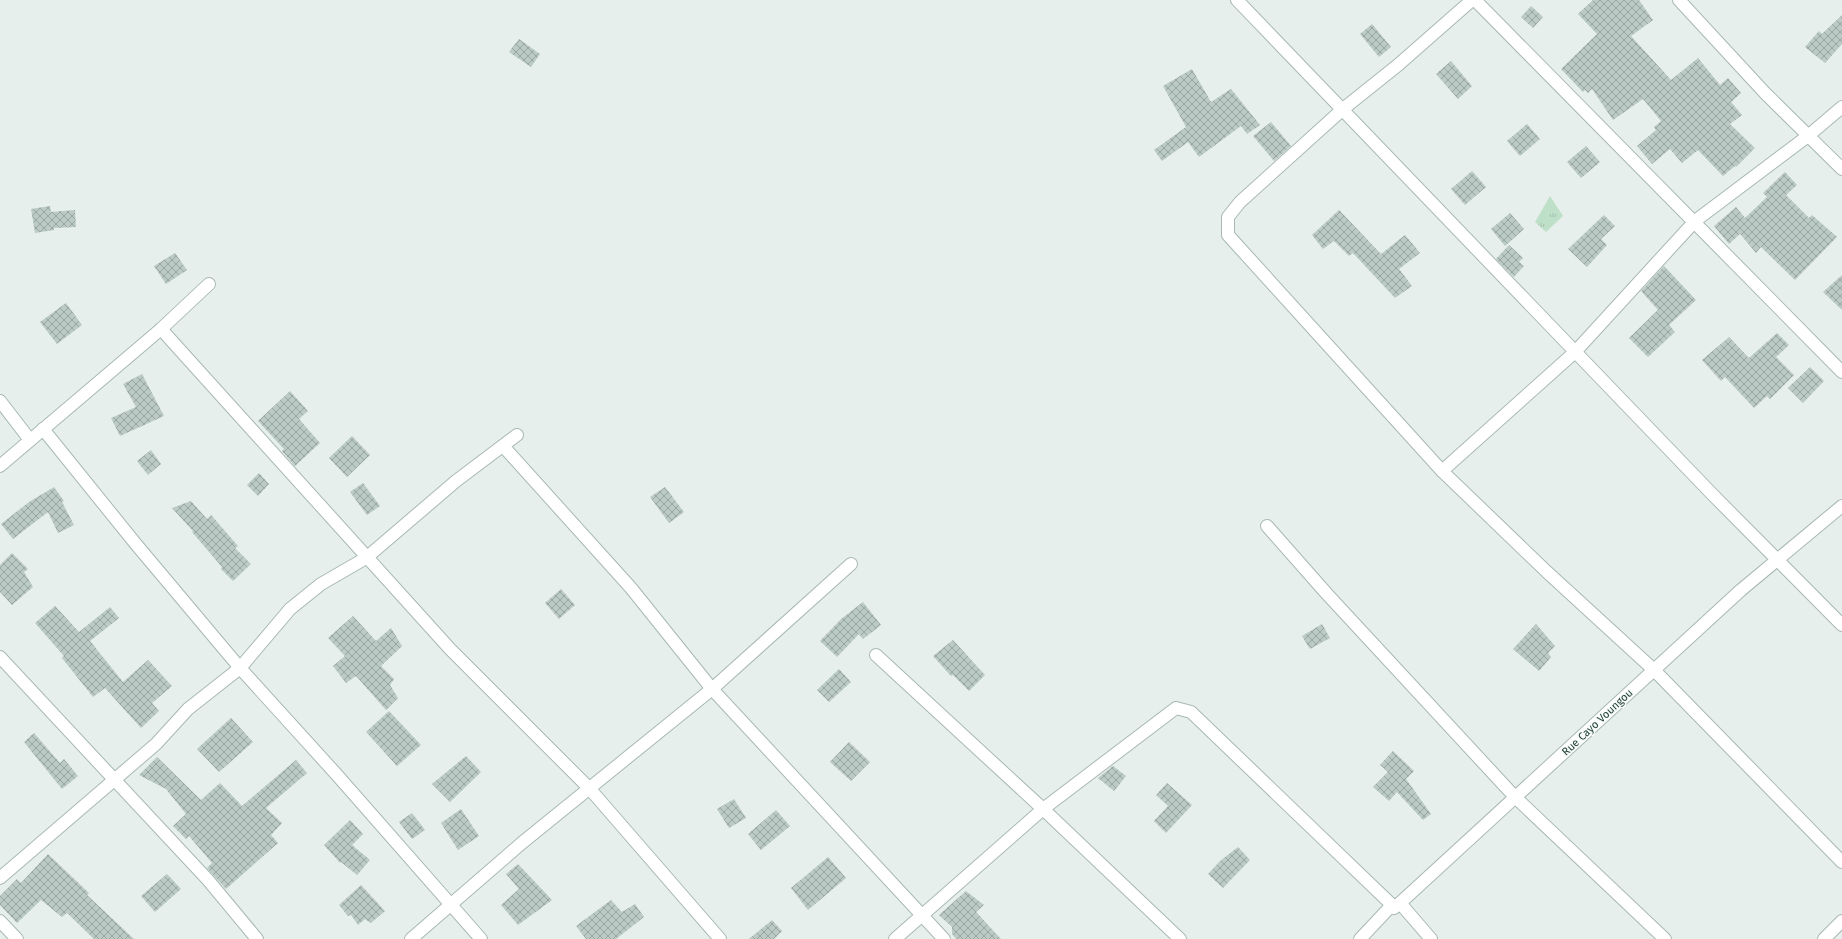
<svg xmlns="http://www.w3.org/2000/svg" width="1842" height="939" font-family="'Fira Sans',sans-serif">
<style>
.grass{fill:url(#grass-tufts)}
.building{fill:url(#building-cross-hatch)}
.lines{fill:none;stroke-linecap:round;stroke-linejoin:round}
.minor-casing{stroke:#a8b8b2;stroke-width:14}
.minor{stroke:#fff;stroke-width:12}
.labels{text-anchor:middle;stroke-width:3;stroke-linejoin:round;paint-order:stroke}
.street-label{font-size:11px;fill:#24423a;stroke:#f7fbf9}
</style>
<defs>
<pattern id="grass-tufts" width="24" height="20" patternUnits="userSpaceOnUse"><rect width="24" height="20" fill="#bfe0c8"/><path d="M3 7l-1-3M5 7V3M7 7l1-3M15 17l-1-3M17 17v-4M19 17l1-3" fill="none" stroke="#a4c1ad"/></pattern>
<pattern id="building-cross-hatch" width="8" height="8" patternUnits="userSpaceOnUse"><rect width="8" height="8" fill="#bbcac4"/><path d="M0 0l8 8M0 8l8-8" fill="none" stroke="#98a6a0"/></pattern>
</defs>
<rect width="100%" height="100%" fill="#e6efeb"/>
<path class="grass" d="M 1550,196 L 1563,216 L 1546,232 L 1535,222 Z"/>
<g class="building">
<path d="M 1593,0 L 1639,0 L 1653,20 L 1631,36 L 1671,80 L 1698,58 L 1720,85 L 1728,78 L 1741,93 L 1731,102 L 1742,115 L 1730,124 L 1755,148 L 1736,167 L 1735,166 L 1723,176 L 1698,150 L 1682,163 L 1670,149 L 1652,164 L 1637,146 L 1656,130 L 1654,127 L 1661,121 L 1643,99 L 1613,120 L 1592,89 L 1588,93 L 1585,90 L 1583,92 L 1561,69 L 1597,34 L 1578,14 Z"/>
<path d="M 1531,6 L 1543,17 L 1533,28 L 1521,17 Z"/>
<path d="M 1842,15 L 1842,44 L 1825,63 L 1805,47 L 1819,31 L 1822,34 Z"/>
<path d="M 1372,24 L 1391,47 L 1379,57 L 1360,34 Z"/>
<path d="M 519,39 L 540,54 L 531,67 L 509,52 Z"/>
<path d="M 1451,61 L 1472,86 L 1458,99 L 1436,74 Z"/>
<path d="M 1192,69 L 1211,102 L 1231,89 L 1260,125 L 1247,134 L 1241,126 L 1199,157 L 1188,142 L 1162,161 L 1154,150 L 1186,127 L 1163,86 Z"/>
<path d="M 1271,122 L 1291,146 L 1274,161 L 1253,136 Z"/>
<path d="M 1527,124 L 1540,139 L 1520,156 L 1507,141 Z"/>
<path d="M 1586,146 L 1600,162 L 1581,178 L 1567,162 Z"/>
<path d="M 1472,171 L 1486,187 L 1465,205 L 1451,189 Z"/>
<path d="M 1785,172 L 1797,185 L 1786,195 L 1809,218 L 1812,215 L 1837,237 L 1795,280 L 1761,247 L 1756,253 L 1740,234 L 1729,244 L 1714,226 L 1736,207 L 1745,218 L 1767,197 L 1763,193 Z"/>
<path d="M 50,206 L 51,212 L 75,210 L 76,227 L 54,228 L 54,230 L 35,233 L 31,209 Z"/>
<path d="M 1339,210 L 1381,254 L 1405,235 L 1420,253 L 1399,269 L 1412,286 L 1395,298 L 1353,253 L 1349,256 L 1334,241 L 1323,249 L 1312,235 Z"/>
<path d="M 1510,213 L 1524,229 L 1505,246 L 1491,229 Z"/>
<path d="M 1604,215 L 1615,226 L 1601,239 L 1607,245 L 1587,267 L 1568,249 Z"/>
<path d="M 1509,245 L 1523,258 L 1519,262 L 1524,266 L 1514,277 L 1496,259 Z"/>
<path d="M 175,253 L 187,270 L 166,284 L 154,266 Z"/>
<path d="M 1664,266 L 1696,300 L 1669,325 L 1675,332 L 1648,357 L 1629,338 L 1658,310 L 1641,291 Z"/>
<path d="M 1842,275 L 1842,310 L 1823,292 Z"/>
<path d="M 66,303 L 82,325 L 57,344 L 40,322 Z"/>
<path d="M 1777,333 L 1789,345 L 1776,357 L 1794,375 L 1770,399 L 1767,396 L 1754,408 L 1725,377 L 1721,381 L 1702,360 L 1729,337 L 1749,358 Z"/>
<path d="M 1810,367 L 1824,381 L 1803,403 L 1788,388 Z"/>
<path d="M 142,374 L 164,416 L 120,436 L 111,418 L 136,407 L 123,384 Z"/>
<path d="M 290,391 L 308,411 L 299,419 L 320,443 L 295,466 L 282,451 L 284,449 L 258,421 Z"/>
<path d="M 352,436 L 370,455 L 347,477 L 329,458 Z"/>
<path d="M 151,450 L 161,464 L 148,475 L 137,461 Z"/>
<path d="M 259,473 L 269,484 L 258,496 L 247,485 Z"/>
<path d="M 363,483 L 380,506 L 367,515 L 350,492 Z"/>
<path d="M 54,487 L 64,501 L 62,502 L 74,525 L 58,533 L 48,512 L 13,539 L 1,524 L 29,502 Z"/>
<path d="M 665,487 L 684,512 L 669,523 L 650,497 Z"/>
<path d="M 191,501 L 207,519 L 211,515 L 238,546 L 235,548 L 251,564 L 233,581 L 221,569 L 222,567 L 192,532 L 193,531 L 172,508 Z"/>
<path d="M 12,553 L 28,569 L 24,572 L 33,587 L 12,605 L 0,592 L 0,565 Z"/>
<path d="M 561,589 L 575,605 L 559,619 L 545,603 Z"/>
<path d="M 863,602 L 881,625 L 863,639 L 859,634 L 837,657 L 820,641 L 841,619 Z"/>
<path d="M 55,606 L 79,632 L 110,607 L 119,618 L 90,641 L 123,682 L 148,660 L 172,686 L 152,703 L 159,711 L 141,728 L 105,688 L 93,697 L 62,658 L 64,656 L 35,623 Z"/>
<path d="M 353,616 L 376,641 L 391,628 L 402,646 L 381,666 L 394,679 L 390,685 L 398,698 L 386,710 L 356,676 L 346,683 L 333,666 L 345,656 L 328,638 Z"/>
<path d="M 1322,624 L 1330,638 L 1310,649 L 1302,636 Z"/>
<path d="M 1536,624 L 1555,646 L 1548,653 L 1551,657 L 1539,671 L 1513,649 Z"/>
<path d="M 953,640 L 985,675 L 969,691 L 953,675 L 951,676 L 933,656 Z"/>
<path d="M 839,669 L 851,682 L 829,702 L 817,690 Z"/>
<path d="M 389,711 L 421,745 L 397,766 L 366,732 Z"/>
<path d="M 231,718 L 253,742 L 219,772 L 197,749 Z"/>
<path d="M 34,733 L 60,763 L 64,759 L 78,776 L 62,789 L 24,742 Z"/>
<path d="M 849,742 L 870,762 L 851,781 L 830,762 Z"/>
<path d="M 1393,751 L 1414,771 L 1406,779 L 1431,814 L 1423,820 L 1397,792 L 1389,801 L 1373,787 L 1388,772 L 1380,765 Z"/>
<path d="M 466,756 L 481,772 L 450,802 L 432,784 Z"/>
<path d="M 157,757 L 201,800 L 220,783 L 242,806 L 296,760 L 307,773 L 266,808 L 282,823 L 271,835 L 278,843 L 226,889 L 207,868 L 212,863 L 189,836 L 186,839 L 173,826 L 186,814 L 166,789 L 139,775 Z"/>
<path d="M 1113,766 L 1126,776 L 1114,791 L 1098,778 Z"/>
<path d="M 1167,783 L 1192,805 L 1166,833 L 1154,821 L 1168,806 L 1156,795 Z"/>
<path d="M 734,799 L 746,818 L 729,828 L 717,809 Z"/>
<path d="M 461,809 L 479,836 L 458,850 L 441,823 Z"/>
<path d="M 776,810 L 790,826 L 761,850 L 748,834 Z"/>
<path d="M 412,813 L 425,830 L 412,839 L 399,822 Z"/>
<path d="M 350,820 L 363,834 L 352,845 L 370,860 L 357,875 L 341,862 L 340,863 L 324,845 Z"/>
<path d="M 1238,847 L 1250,860 L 1223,888 L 1208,874 L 1220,861 Z"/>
<path d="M 48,854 L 89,893 L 87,895 L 134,939 L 94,939 L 67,913 L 62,917 L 41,900 L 17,923 L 0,905 L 0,896 L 17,879 L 21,883 Z"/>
<path d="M 828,857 L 846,878 L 808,910 L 791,888 Z"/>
<path d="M 518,864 L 552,900 L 518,925 L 501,905 L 519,889 L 506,874 Z"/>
<path d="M 167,874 L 181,889 L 155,912 L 141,896 Z"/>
<path d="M 361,885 L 385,911 L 371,923 L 365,919 L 358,925 L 351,915 L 348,916 L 339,905 Z"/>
<path d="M 966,891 L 984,905 L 976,912 L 1001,939 L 956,939 L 952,934 L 952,927 L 939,915 Z"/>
<path d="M 611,900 L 622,912 L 635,904 L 644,917 L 616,939 L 586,939 L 576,926 Z"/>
<path d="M 772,920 L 782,931 L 774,939 L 749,939 Z"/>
</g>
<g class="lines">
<defs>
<g id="minor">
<path d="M 1237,0 L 1712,494 L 1842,625"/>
<path d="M 1472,0 L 1398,65 L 1343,109 L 1240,202 L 1228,217 L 1228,235 L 1442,471 L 1547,572 L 1654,670 L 1842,862"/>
<path d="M 1475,0 L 1842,372"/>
<path d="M 1679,0 L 1765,93 L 1842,169"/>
<path d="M 161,329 L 450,649 L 589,788 L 720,939"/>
<path d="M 0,401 L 30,440"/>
<path d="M 43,429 L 135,543 L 240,668 L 337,775 L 481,939"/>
<path d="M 503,446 L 631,588 L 712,689 L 944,939"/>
<path d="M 0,466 L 161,329 L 209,284"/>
<path d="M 1442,471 L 1575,352 L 1695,221 L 1808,136 L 1842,107"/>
<path d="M 1267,526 L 1327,594 L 1515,797 L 1665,939"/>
<path d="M 876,655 L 1043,809 L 1180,939"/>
<path d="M 0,657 L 208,880 L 257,939"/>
<path d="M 0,878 L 156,744 L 188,709 L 240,668 L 290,609 L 321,584 L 366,558 L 456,481 L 517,435"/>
<path d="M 1400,903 L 1431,939"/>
<path d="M 0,921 L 17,939"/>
<path d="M 411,939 L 523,842 L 712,689 L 851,564"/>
<path d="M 895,939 L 1043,809 L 1176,708 L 1191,712 L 1392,905"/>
<path d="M 1360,939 L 1392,905 L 1394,908 L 1400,903 L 1741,590 L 1842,506"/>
<path d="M 1824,939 L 1842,921"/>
</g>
</defs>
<use href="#minor" class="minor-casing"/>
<use href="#minor" class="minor"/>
</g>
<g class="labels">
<g class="street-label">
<text transform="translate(1597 722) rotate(-43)" y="4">Rue Cayo Voungou</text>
</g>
</g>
</svg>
